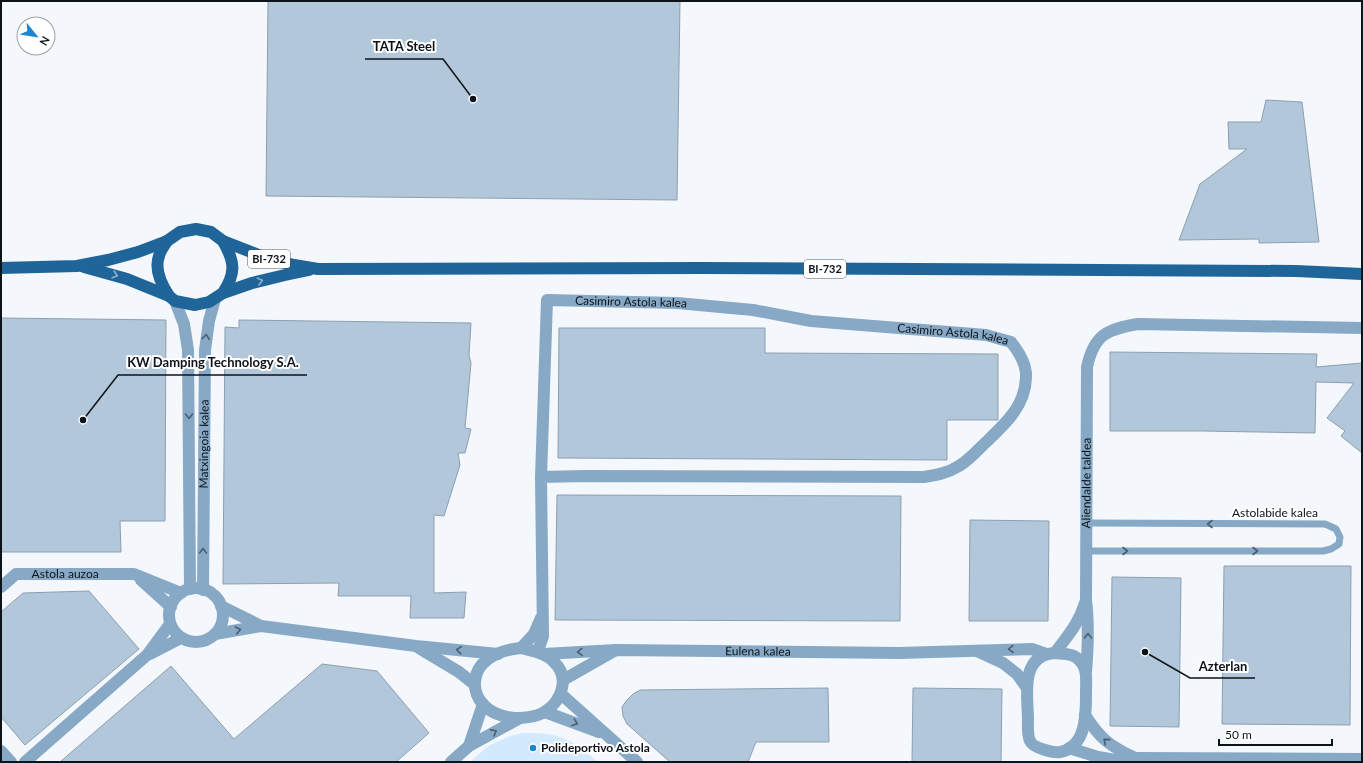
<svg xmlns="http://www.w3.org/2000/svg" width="1363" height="763" font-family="Lato,sans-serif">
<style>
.park{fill:#d3eafe}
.building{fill:#b3c7da;stroke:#8c9fb1}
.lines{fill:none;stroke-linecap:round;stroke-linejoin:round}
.lane{stroke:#87a9c6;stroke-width:7}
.street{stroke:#87a9c6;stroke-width:12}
.primary{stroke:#206599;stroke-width:12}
.oneway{stroke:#90b2cc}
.oneway2{stroke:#4a5e70}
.poi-dot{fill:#1b85cf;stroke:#fff;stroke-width:1.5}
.labels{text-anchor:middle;stroke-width:4;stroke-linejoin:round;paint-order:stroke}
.shield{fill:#fff;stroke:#555a5e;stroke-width:1}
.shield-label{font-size:11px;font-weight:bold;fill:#0c1319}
.street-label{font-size:12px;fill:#0c1319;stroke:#fff}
.poi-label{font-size:12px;font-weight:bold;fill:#0c1319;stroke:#fff;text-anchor:start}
.leader{fill:none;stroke:#0c1319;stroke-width:1.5}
.callout-dot{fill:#0c1319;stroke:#fff;stroke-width:1.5}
.callout-label{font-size:13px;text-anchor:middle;font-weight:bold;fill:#0c1319;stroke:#fff;stroke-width:4;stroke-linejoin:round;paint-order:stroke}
</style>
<rect width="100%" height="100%" fill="#f4f8fc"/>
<path class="park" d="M 523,733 C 559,732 572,739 598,762 L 470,762 L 488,746 L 510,736 Z"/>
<g class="building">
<path d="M 268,1 L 680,1 L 677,200 L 266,196 Z"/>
<path d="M 1266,100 L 1302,102 L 1319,242 L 1259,243 L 1259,239 L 1179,240 L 1200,184 L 1247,149 L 1229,149 L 1228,122 L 1261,122 Z"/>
<path d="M 1,318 L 166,320 L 165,521 L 120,521 L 121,552 L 1,552 Z"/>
<path d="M 239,320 L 471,323 L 469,355 L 471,363 L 465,428 L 471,429 L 465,453 L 458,453 L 460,465 L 444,516 L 434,515 L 434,593 L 466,592 L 464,618 L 410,618 L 411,596 L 338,596 L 339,583 L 223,584 L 225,327 L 239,328 Z"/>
<path d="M 559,328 L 765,328 L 765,353 L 998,354 L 998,420 L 947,420 L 947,460 L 558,458 Z"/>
<path d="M 1110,352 L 1317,354 L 1316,367 L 1362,363 L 1362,453 L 1341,436 L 1345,431 L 1327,418 L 1354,383 L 1316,382 L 1315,433 L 1202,431 L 1110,431 Z"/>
<path d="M 557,495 L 901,496 L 900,621 L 555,620 Z"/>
<path d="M 970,520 L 1049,521 L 1048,621 L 969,621 Z"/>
<path d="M 1224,566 L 1351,566 L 1350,725 L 1222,724 Z"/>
<path d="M 1112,577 L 1181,578 L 1179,727 L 1110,726 Z"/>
<path d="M 89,591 L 139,649 L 25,745 L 1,717 L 1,612 L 23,593 Z"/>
<path d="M 322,664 L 377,671 L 429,733 L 396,762 L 60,762 L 171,666 L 234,739 Z"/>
<path d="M 828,688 L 829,742 L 756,742 L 748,762 L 670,762 L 627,724 L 623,716 L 622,707 L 627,700 L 633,694 L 640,690 Z"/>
<path d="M 913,688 L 1002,689 L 1001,762 L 912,762 Z"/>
</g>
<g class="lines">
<path class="lane" d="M 1086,551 L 1323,551 L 1331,549 L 1339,544 L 1340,537 L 1336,529 L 1325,524 L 1086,523"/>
<g class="street">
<path d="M 175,301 L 184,324 L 188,350 L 190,589"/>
<path d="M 141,580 L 171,607"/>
<path id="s1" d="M 1,587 L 16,574 L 134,574 L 181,593"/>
<circle cx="196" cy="615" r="27"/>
<path id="s2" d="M 203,590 L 205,350 L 209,321 L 215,299"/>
<path d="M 221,606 L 261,626"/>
<path d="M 215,634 L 261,626 L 416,646 L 498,654"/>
<path d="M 419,648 L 459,672 L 474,684"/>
<path d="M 521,648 C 533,651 546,653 554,662 C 570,677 562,700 546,711 C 538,717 524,718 514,718 C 502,717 489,712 482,703 C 471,690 473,670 487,660 C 497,652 509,649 521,648 Z"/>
<path d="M 521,648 L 534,634 L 541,618"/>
<path id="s3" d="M 538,651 L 543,636 L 541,477 L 547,300 L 677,303 L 753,310 L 811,321 L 986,335 L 1011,342 C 1019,352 1027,365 1026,378 C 1025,407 1004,425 984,444 C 977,451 969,460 959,466 C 948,473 936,475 924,477 L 585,476 L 541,477"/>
<path d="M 977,651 L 1003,663 L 1017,674 L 1027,688"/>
<path d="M 1055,653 C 1064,654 1074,653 1080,661 C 1088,669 1086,682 1086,693 C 1086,713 1087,747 1060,752 C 1053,753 1033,748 1030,741 C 1027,735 1028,724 1028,717 C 1027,692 1021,655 1055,653 Z"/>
<path d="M 1055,653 C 1068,635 1078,625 1085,603"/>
<path d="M 150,654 L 181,638"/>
<path id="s4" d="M 544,654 L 616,650 L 899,653 L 1032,649 L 1046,654"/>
<path id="s5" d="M 1086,672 C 1088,648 1089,624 1086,600 L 1087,367 C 1094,334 1108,329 1138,324 L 1362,328"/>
<path d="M 563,680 L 614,651"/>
<path d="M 561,694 L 637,762"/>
<path d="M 545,712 L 599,732"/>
<path d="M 1085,715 C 1100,739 1110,746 1135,758"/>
<path d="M 469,746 L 483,704"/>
<path d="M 1069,748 L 1098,757 L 1115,760 L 1135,758 L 1362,759"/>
<path d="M 1,751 L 11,762"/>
<path d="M 25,762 L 147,655 L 170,624"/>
<path d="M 451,762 L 469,746 L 520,718"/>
</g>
<g class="primary">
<path d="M 167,241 C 164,246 160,251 159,256 C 154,270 161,284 169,296"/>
<path d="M 84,267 L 127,279 L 169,296 L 175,301 L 195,305 L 209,302 L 223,293 L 252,283 L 285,275 L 309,270"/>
<path d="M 1,268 L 77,266 L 108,260 L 138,252 L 167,241 L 180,232 L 196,229 L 211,232 L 223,241 L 269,259 L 294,265 L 318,269 L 702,268 L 1296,271 L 1362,274"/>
<path d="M 223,293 C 236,273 235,262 223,241"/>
</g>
</g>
<defs><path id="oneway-chevron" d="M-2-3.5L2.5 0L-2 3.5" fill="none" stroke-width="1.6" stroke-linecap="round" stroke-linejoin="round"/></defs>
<g class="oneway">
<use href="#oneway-chevron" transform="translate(115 275) rotate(16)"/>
<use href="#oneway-chevron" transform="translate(260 281) rotate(-15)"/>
</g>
<g class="oneway2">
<use href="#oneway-chevron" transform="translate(206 337) rotate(-83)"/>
<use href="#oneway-chevron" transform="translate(189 416) rotate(90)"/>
<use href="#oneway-chevron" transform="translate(1210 524) rotate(-180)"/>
<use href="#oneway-chevron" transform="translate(203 551) rotate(-90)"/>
<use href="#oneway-chevron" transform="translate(1125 551)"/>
<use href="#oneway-chevron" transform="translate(1255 551)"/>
<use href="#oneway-chevron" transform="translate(238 630) rotate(-11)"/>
<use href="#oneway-chevron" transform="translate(1088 636) rotate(-90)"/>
<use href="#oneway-chevron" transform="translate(1011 649) rotate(179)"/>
<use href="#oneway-chevron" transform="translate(459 650) rotate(-175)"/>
<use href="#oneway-chevron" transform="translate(580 652) rotate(177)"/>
<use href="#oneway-chevron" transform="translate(575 723) rotate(20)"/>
<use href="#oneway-chevron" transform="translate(494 732) rotate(-29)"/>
<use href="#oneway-chevron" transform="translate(1106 741) rotate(-139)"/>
</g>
<circle class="poi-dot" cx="533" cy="748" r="4"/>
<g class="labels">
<g class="shield">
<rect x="248" y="250" width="42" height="18" rx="3"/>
<rect x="804" y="260" width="42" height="18" rx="3"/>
</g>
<g class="shield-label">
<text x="269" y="263">BI-732</text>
<text x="825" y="273">BI-732</text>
</g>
<g class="street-label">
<text dy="4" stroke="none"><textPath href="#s3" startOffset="436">Casimiro Astola kalea</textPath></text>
<text dy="4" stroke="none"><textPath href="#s3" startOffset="760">Casimiro Astola kalea</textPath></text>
<text dy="4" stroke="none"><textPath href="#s2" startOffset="146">Matxingoia kalea</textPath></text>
<text dy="4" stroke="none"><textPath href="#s5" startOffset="189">Aliendalde taldea</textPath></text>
<text x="1275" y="517">Astolabide kalea</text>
<text dy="4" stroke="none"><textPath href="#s1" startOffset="69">Astola auzoa</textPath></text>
<text dy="4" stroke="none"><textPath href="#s4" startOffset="214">Eulena kalea</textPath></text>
</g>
<g class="poi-label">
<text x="541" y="752">Polideportivo Astola</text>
</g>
</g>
<path class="leader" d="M473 99L443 59H365M83 420L118 375H307M1145 652L1190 678H1255"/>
<g class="callout-dot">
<circle cx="473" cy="99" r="4"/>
<circle cx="83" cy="420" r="4"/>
<circle cx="1145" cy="652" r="4"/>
</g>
<g class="callout-label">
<text x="404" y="51">TATA Steel</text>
<text x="213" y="367">KW Damping Technology S.A.</text>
<text x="1223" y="671">Azterlan</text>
</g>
<rect width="1363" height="763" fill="none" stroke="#0c1319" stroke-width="4"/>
<g transform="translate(36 36) rotate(120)"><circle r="19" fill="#ffffff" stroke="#9ea1a3"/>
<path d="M0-3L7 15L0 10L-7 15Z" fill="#1b85cf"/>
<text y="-6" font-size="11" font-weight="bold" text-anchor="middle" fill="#0c1319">N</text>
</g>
<path d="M1219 739v6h113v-6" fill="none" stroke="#0c1319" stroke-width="2"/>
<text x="1225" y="739" font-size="12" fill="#0c1319" stroke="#ffffff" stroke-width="3" paint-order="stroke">50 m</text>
</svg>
